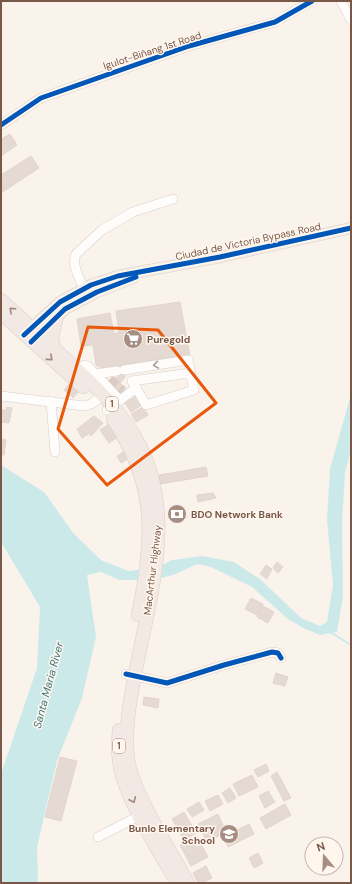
<svg xmlns="http://www.w3.org/2000/svg" width="352" height="884" font-family="'DM Sans',sans-serif">
<style>
.water{fill:#cce9ea}
.lines{fill:none;stroke-linecap:round;stroke-linejoin:round}
.stream{stroke:#cce9ea;stroke-width:2}
.building{fill:#e5dad3;stroke:#e2d5ce}
.minor-tunnel{stroke:#d9ccc3;stroke-width:9;stroke-dasharray:9 4.5;stroke-linecap:butt}
.minor-casing{stroke:#d8cec8;stroke-width:10}
.major-casing{stroke:#dad0c9;stroke-width:12}
.highway-casing{stroke:#dad0c9;stroke-width:14}
.minor{stroke:#fefdfc;stroke-width:9}
.major{stroke:#f3ede5;stroke-width:11}
.highway{stroke:#f2e8e4;stroke-width:13}
.cycleway-casing{stroke:#fff7ee;stroke-width:8}
.cycleway{stroke:#0057b8;stroke-width:5}
.oneway{stroke:#a38a7f}
.oneway2{stroke:#ae9991}
.marked{fill:none;stroke:#e8590c;stroke-width:3;stroke-linejoin:round}
.labels{text-anchor:middle;stroke-width:3;stroke-linejoin:round;paint-order:stroke}
.shield{fill:#fff7ee;stroke:#a1877a;stroke-width:1}
.shield-label{font-size:9px;font-weight:bold;fill:#795749}
.street-label{font-size:10px;fill:#795749;stroke:#fff7ee}
.poi-label{font-size:10px;font-weight:bold;fill:#795749;stroke:#fff7ee;text-anchor:start}
.water-label{font-size:11px;font-style:italic;fill:#3b787f;stroke:#fff7ee}
</style>
<rect width="100%" height="100%" fill="#f9f3ec"/>
<path class="water" d="M 351,394 L 351,450 L 345,473 L 342,523 L 343,596 L 337,632 L 320,635 L 303,628 L 288,619 L 252,587 L 211,567 L 197,564 L 173,575 L 154,580 L 119,580 L 101,572 L 87,575 L 96,637 L 82,698 L 57,761 L 37,847 L 38,883 L 1,883 L 1,774 L 37,668 L 40,607 L 1,542 L 1,465 L 44,492 L 74,534 L 101,560 L 128,571 L 156,568 L 172,560 L 203,556 L 234,562 L 261,580 L 301,618 L 320,626 L 327,622 L 333,585 L 327,520 L 330,469 Z"/>
<g class="lines">
<path class="stream" d="M 330,632 L 351,645"/>
</g>
<g class="building">
<path d="M 10,134 L 17,145 L 1,156 L 1,139 Z"/>
<path d="M 31,156 L 39,168 L 1,193 L 1,175 Z"/>
<path d="M 180,302 L 190,356 L 147,361 L 147,364 L 135,366 L 135,363 L 102,368 L 96,365 L 93,345 L 81,346 L 77,319 L 110,313 L 114,334 L 119,332 L 116,311 Z"/>
<path d="M 123,365 L 125,377 L 120,383 L 125,389 L 119,394 L 107,382 L 113,377 L 115,379 L 119,376 L 116,366 Z"/>
<path d="M 69,384 L 78,392 L 73,398 L 64,390 Z"/>
<path d="M 136,396 L 142,405 L 131,412 L 125,403 Z"/>
<path d="M 7,407 L 12,408 L 9,423 L 1,422 L 2,410 L 6,410 Z"/>
<path d="M 143,407 L 148,415 L 136,422 L 131,414 Z"/>
<path d="M 94,416 L 103,423 L 91,436 L 90,433 L 82,438 L 77,429 Z"/>
<path d="M 109,424 L 118,437 L 109,443 L 100,430 Z"/>
<path d="M 1,439 L 6,440 L 4,455 L 1,455 Z"/>
<path d="M 127,450 L 131,457 L 121,463 L 117,456 Z"/>
<path d="M 206,467 L 208,476 L 160,484 L 159,475 Z"/>
<path d="M 213,493 L 216,498 L 198,502 L 197,495 Z"/>
<path d="M 184,508 L 187,517 L 176,520 L 173,511 Z"/>
<path d="M 277,562 L 283,567 L 278,573 L 273,568 Z"/>
<path d="M 266,565 L 272,569 L 267,579 L 260,574 Z"/>
<path d="M 251,598 L 263,604 L 257,615 L 245,609 Z"/>
<path d="M 263,606 L 274,612 L 268,623 L 257,617 Z"/>
<path d="M 276,673 L 288,677 L 285,686 L 273,683 Z"/>
<path d="M 144,697 L 159,699 L 158,708 L 143,705 Z"/>
<path d="M 60,757 L 77,761 L 61,821 L 45,817 Z"/>
<path d="M 266,764 L 269,771 L 258,777 L 254,770 Z"/>
<path d="M 277,772 L 291,798 L 284,801 L 271,776 Z"/>
<path d="M 252,775 L 258,787 L 239,796 L 233,784 Z"/>
<path d="M 230,788 L 236,798 L 228,803 L 222,793 Z"/>
<path d="M 268,791 L 275,802 L 265,808 L 259,796 Z"/>
<path d="M 218,795 L 223,804 L 210,811 L 205,801 Z"/>
<path d="M 199,802 L 204,810 L 192,817 L 187,809 Z"/>
<path d="M 285,804 L 291,815 L 266,829 L 260,818 Z"/>
<path d="M 184,812 L 196,833 L 184,840 L 172,819 Z"/>
<path d="M 218,814 L 226,832 L 207,842 L 198,824 Z"/>
<path d="M 249,824 L 254,834 L 228,847 L 223,837 Z"/>
<path d="M 197,836 L 208,857 L 191,866 L 180,845 Z"/>
<path d="M 258,853 L 263,863 L 254,868 L 249,858 Z"/>
<path d="M 206,866 L 212,878 L 202,883 L 198,883 L 193,873 Z"/>
</g>
<g class="lines">
<path class="minor-tunnel" d="M 110,379 L 123,391"/>
<defs>
<g id="minor">
<path d="M 341,1 L 351,20"/>
<path d="M 1,125 L 41,98 L 189,46 L 275,22 L 312,1"/>
<path d="M 84,289 C 80,279 71,265 76,254 L 102,230 L 133,212 L 173,199"/>
<path d="M 124,370 L 188,360 L 194,390 L 146,405 L 132,381 L 190,373"/>
<path d="M 74,373 L 84,365 L 88,366 L 119,399"/>
<path d="M 95,374 L 117,371"/>
<path d="M 1,396 L 84,406 L 91,404 L 104,395"/>
<path d="M 51,401 L 55,452"/>
<path d="M 107,410 L 136,388"/>
<path d="M 126,674 L 167,683 L 224,665 L 272,652 L 278,653 L 281,658"/>
<path d="M 98,837 L 143,814"/>
</g>
<g id="major">
<path d="M 25,334 L 60,302 L 91,285 L 118,276 L 220,257 L 351,228"/>
<path d="M 33,339 L 65,309 L 97,292 L 133,278"/>
</g>
<g id="highway">
<path d="M 1,300 C 20,317 38,334 57,351 C 89,381 121,408 141,448 C 178,523 146,609 133,685 C 128,711 124,739 129,765 C 137,800 171,851 188,883"/>
<path d="M 1,313 L 83,387"/>
<path d="M 54,348 L 52,337 L 57,317"/>
<path d="M 113,419 C 157,485 154,539 138,615"/>
<path d="M 119,730 C 118,742 118,756 120,767 C 127,802 159,851 177,883"/>
</g>
</defs>
<use href="#minor" class="minor-casing"/>
<use href="#major" class="major-casing"/>
<use href="#highway" class="highway-casing"/>
<use href="#minor" class="minor"/>
<use href="#major" class="major"/>
<use href="#highway" class="highway"/>
<defs>
<g id="cycleway">
<path d="M 1,125 L 41,98 L 189,46 L 275,22 L 312,1"/>
<path d="M 24,335 L 60,302 L 91,285 L 118,276 L 220,257 L 351,228"/>
<path d="M 31,342 L 65,309 L 97,292 L 136,277"/>
<path d="M 126,674 L 167,683 L 224,665 L 272,652 L 278,653 L 281,658"/>
</g>
</defs>
<use href="#cycleway" class="cycleway-casing"/>
<use href="#cycleway" class="cycleway"/>
</g>
<defs><path id="oneway-chevron" d="M-2-3.5L2.5 0L-2 3.5" fill="none" stroke-width="1.6" stroke-linecap="round" stroke-linejoin="round"/></defs>
<g class="oneway">
<use href="#oneway-chevron" transform="translate(12 310) rotate(-138)"/>
<use href="#oneway-chevron" transform="translate(50 358) rotate(41)"/>
<use href="#oneway-chevron" transform="translate(133 800) rotate(65)"/>
</g>
<use class="oneway2" href="#oneway-chevron" transform="translate(156 365) rotate(171)"/>
<path class="marked" d="M 88,327 L 158,330 L 216,403 L 107,485 L 58,429 Z"/>
<defs>
<symbol id="supermarket-disc" viewBox="-11 -11 22 22"><circle r="9.5" fill="#a68e82" stroke="#fff7ee"/><path d="M-6-5.5h2.5l.6 2H6L4.5 2H-2.5L-4.4-4H-6ZM-1.5 3.2a1.3 1.3 0 1 0 .1 0ZM3 3.2a1.3 1.3 0 1 0 .1 0Z" fill="#fff"/></symbol>
<symbol id="bank-disc" viewBox="-11 -11 22 22"><circle r="9.5" fill="#a68e82" stroke="#fff7ee"/><path d="M-6-4H6V4H-6ZM0-2.3a2.3 2.3 0 1 0 0 4.6a2.3 2.3 0 1 0 0-4.6Z" fill="#fff"/></symbol>
<symbol id="school-disc" viewBox="-11 -11 22 22"><circle r="9.5" fill="#a68e82" stroke="#fff7ee"/><path d="M0-5L7-2L0 1L-7-2ZM-4 1L0 2.5L4 1V4Q0 6-4 4Z" fill="#fff"/></symbol>
</defs>
<g fill-rule="evenodd">
<use href="#supermarket-disc" x="122" y="328" width="22" height="22"/>
<use href="#bank-disc" x="166" y="503" width="22" height="22"/>
<use href="#school-disc" x="218" y="823" width="22" height="22"/>
</g>
<g class="labels">
<g class="shield">
<rect x="106" y="397" width="12" height="14" rx="3"/>
<rect x="113" y="739" width="12" height="14" rx="3"/>
</g>
<g class="shield-label">
<text x="112" y="407">1</text>
<text x="119" y="749">1</text>
</g>
<g class="street-label">
<text transform="translate(152 50) rotate(-18)" y="4">Igulot-Biñang 1st Road</text>
<text transform="translate(248 241) rotate(-12)" y="4">Ciudad de Victoria Bypass Road</text>
<text transform="translate(152 570) rotate(-83)" y="4">MacArthur Highway</text>
</g>
<g class="poi-label">
<text x="147" y="343">Puregold</text>
<text x="191" y="518">BDO Network Bank</text>
<text x="215" y="832" text-anchor="end">Bunlo Elementary<tspan x="215" dy="12">School</tspan></text>
</g>
<g class="water-label">
<text transform="translate(48 685) rotate(-75)" y="4">Santa Maria River</text>
</g>
</g>
<rect width="352" height="884" fill="none" stroke="#795749" stroke-width="4"/>
<g transform="translate(324 856) rotate(341)"><circle r="19" fill="#fff7ee" stroke="#c9b7ac"/>
<path d="M0-3L7 15L0 10L-7 15Z" fill="#a68e82"/>
<text y="-6" font-size="11" font-weight="bold" text-anchor="middle" fill="#795749">N</text>
</g>
</svg>
